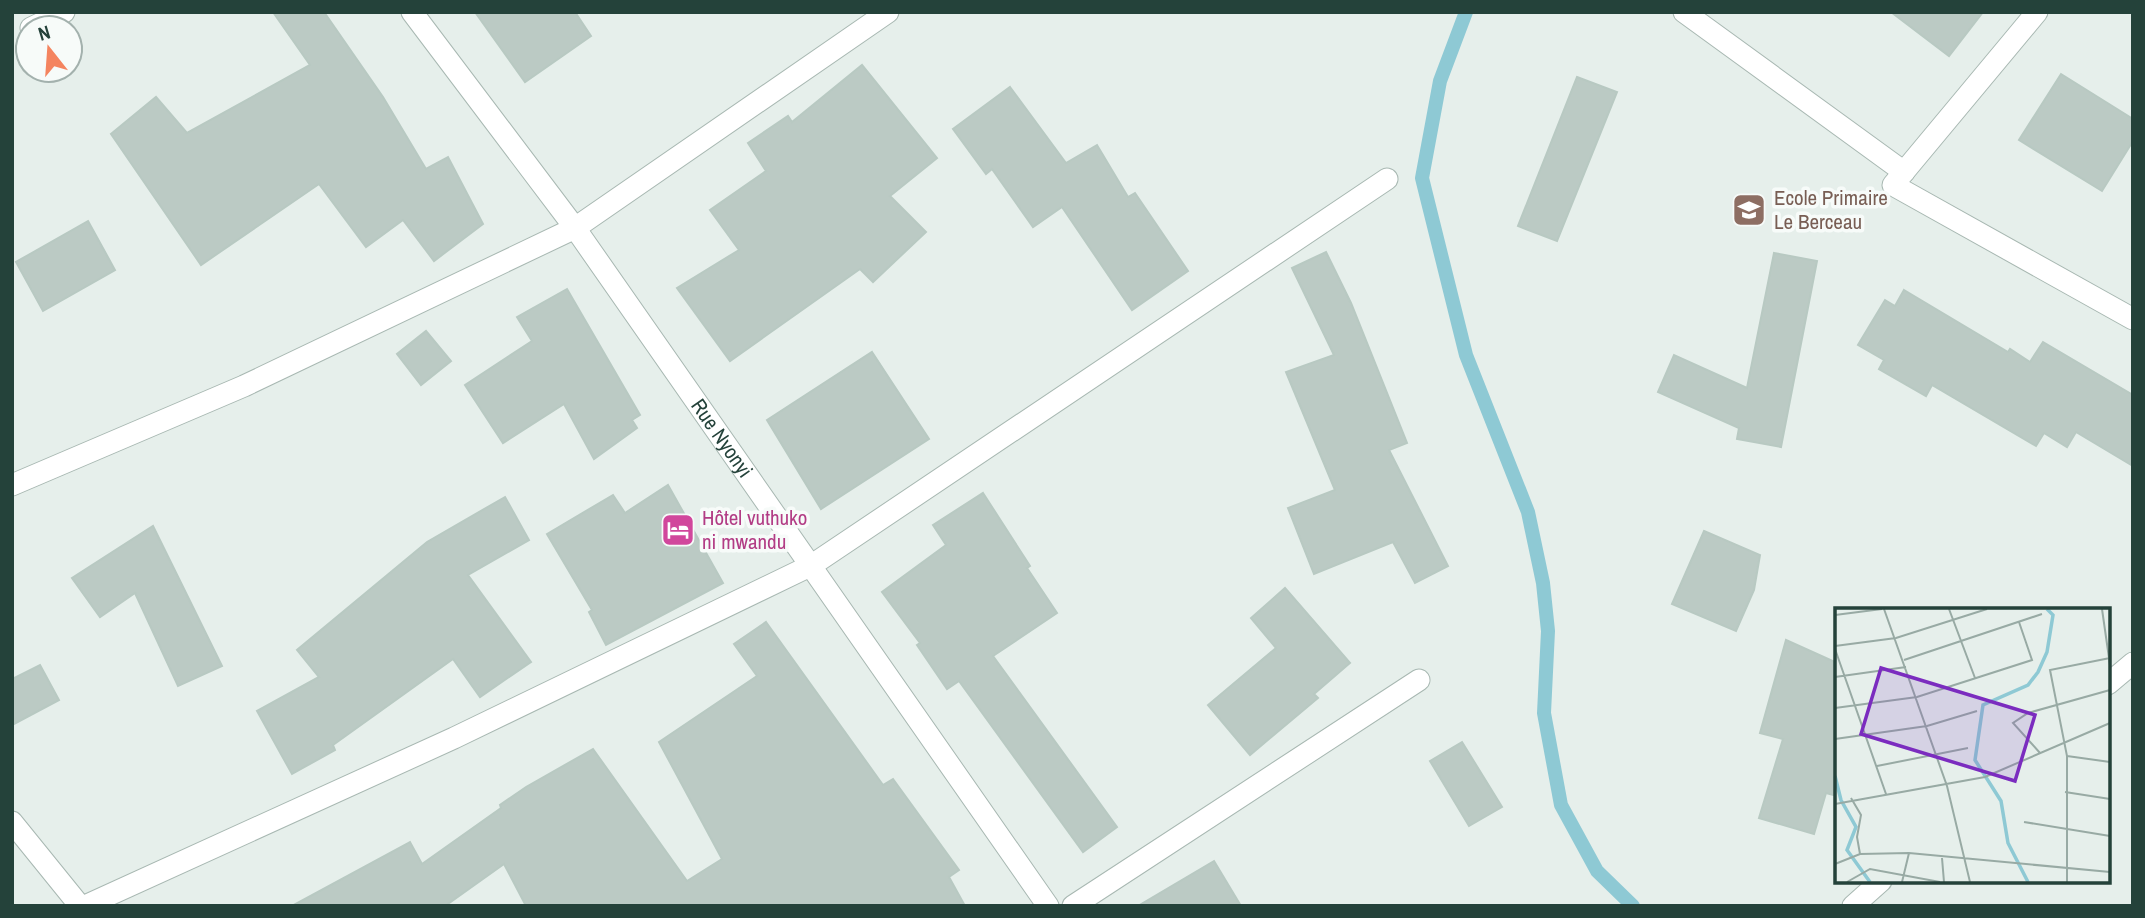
<svg xmlns="http://www.w3.org/2000/svg" width="2145" height="918" font-family="'Archivo Narrow',sans-serif">
<style>
.lines{fill:none;stroke-linecap:round;stroke-linejoin:round}
.stream{stroke:#8ec9d4;stroke-width:14}
.building{fill:#bbcac4;stroke:#b8c9c2;stroke-width:2}
.minor-casing{stroke:#a8b8b2;stroke-width:23}
.minor{stroke:#fff;stroke-width:21}
.labels{text-anchor:middle;stroke-width:7;stroke-linejoin:round;paint-order:stroke}
.education-label{font-size:21px;fill:#785e54;stroke:#f7fbf9;text-anchor:start}
.street-label{font-size:21px;fill:#24423a;stroke:#f7fbf9}
.hotel-label{font-size:21px;fill:#b23c85;stroke:#f7fbf9;text-anchor:start}
.inset-river{fill:none;stroke:#8ec9d4;stroke-width:3.5}
.inset-road{fill:none;stroke:#98aaa4;stroke-width:2}
.view{fill:#7b2cbf;fill-opacity:0.15;stroke:#7b2cbf;stroke-width:3.5}
.inset-edge{fill:none;stroke:#24423a;stroke-width:3.5}
</style>
<rect width="100%" height="100%" fill="#e6efeb"/>
<g class="lines">
<path class="stream" d="M 1466,12 L 1440,81 L 1422,178 L 1466,355 L 1528,512 L 1543,583 L 1548,631 L 1544,713 L 1561,805 L 1597,871 L 1633,906"/>
</g>
<g class="building">
<path d="M 273,12 L 324,12 L 383,97 L 426,169 L 448,157 L 483,224 L 434,261 L 403,220 L 366,247 L 319,184 L 201,265 L 111,134 L 156,97 L 187,133 L 310,65 Z"/>
<path d="M 475,12 L 575,12 L 591,36 L 525,82 Z"/>
<path d="M 1891,12 L 1983,12 L 1949,56 Z"/>
<path d="M 862,65 L 937,158 L 890,196 L 926,232 L 873,282 L 860,269 L 730,361 L 677,288 L 739,250 L 710,210 L 766,171 L 748,143 L 788,116 L 792,122 Z"/>
<path d="M 2061,74 L 2133,119 L 2133,141 L 2102,191 L 2019,140 Z"/>
<path d="M 1577,77 L 1617,92 L 1557,241 L 1518,226 Z"/>
<path d="M 1010,87 L 1066,163 L 1097,145 L 1128,197 L 1135,193 L 1188,271 L 1132,310 L 1062,207 L 1033,227 L 992,169 L 986,174 L 953,129 Z"/>
<path d="M 88,221 L 115,270 L 43,311 L 16,262 Z"/>
<path d="M 1326,252 L 1351,303 L 1407,443 L 1389,450 L 1448,566 L 1415,583 L 1393,542 L 1314,574 L 1288,508 L 1335,490 L 1286,372 L 1334,355 L 1292,268 Z"/>
<path d="M 1774,253 L 1817,261 L 1781,447 L 1737,439 L 1739,428 L 1658,392 L 1674,355 L 1747,388 Z"/>
<path d="M 567,289 L 640,415 L 632,420 L 637,428 L 594,459 L 564,404 L 503,443 L 465,385 L 532,341 L 517,317 Z"/>
<path d="M 1904,290 L 2008,352 L 2010,349 L 2030,362 L 2043,342 L 2133,395 L 2133,466 L 2076,432 L 2067,447 L 2044,433 L 2036,446 L 1932,385 L 1926,396 L 1879,369 L 1884,360 L 1858,345 L 1885,300 L 1895,306 Z"/>
<path d="M 426,331 L 451,361 L 421,385 L 397,354 Z"/>
<path d="M 872,352 L 929,439 L 821,509 L 767,420 Z"/>
<path d="M 668,485 L 723,583 L 606,645 L 589,612 L 592,610 L 547,534 L 613,495 L 625,513 Z"/>
<path d="M 983,493 L 1030,566 L 1027,568 L 1057,613 L 993,656 L 1117,827 L 1083,852 L 959,681 L 947,689 L 917,645 L 920,643 L 882,592 L 946,545 L 933,525 Z"/>
<path d="M 505,497 L 529,540 L 468,575 L 531,662 L 480,697 L 453,659 L 333,745 L 335,750 L 292,774 L 257,711 L 319,677 L 297,650 L 427,542 Z"/>
<path d="M 153,526 L 222,666 L 178,686 L 135,593 L 100,617 L 72,578 Z"/>
<path d="M 1704,531 L 1760,555 L 1754,590 L 1736,631 L 1672,604 Z"/>
<path d="M 1285,588 L 1350,663 L 1314,694 L 1318,698 L 1250,755 L 1208,705 L 1276,648 L 1251,618 Z"/>
<path d="M 766,622 L 883,785 L 893,779 L 959,870 L 949,877 L 965,906 L 526,906 L 504,864 L 445,906 L 292,906 L 410,842 L 422,864 L 501,808 L 500,805 L 526,787 L 593,749 L 687,881 L 722,859 L 659,742 L 757,676 L 734,644 Z"/>
<path d="M 1786,640 L 1837,663 L 1837,796 L 1826,793 L 1814,834 L 1759,818 L 1783,739 L 1760,733 Z"/>
<path d="M 40,665 L 59,700 L 12,725 L 12,679 Z"/>
<path d="M 1462,742 L 1502,807 L 1469,826 L 1430,761 Z"/>
<path d="M 1214,861 L 1241,906 L 1138,906 Z"/>
</g>
<g class="lines">
<defs>
<g id="minor">
<path id="s1" d="M 412,12 L 575,228 L 1048,906"/>
<path d="M 1684,12 L 1904,172"/>
<path d="M 2037,12 L 1893,185 L 2133,319"/>
<path d="M 31,28 L 64,12"/>
<path d="M 12,485 L 244,386 L 575,228 L 888,12"/>
<path d="M 2108,684 L 2133,663"/>
<path d="M 12,822 L 80,906"/>
<path d="M 85,906 L 454,738 L 812,565 L 1387,179"/>
<path d="M 1073,906 L 1419,680"/>
<path d="M 1853,906 L 1881,881"/>
</g>
</defs>
<use href="#minor" class="minor-casing"/>
<use href="#minor" class="minor"/>
</g>
<defs>
<symbol id="school-square" viewBox="-11 -11 22 22"><rect x="-9" y="-9" width="18" height="18" rx="4" fill="#8d6e63" stroke="#f7fbf9"/><path d="M0-5L7-2L0 1L-7-2ZM-4 1L0 2.5L4 1V4Q0 6-4 4Z" fill="#fff"/></symbol>
<symbol id="hotel-square" viewBox="-11 -11 22 22"><rect x="-9" y="-9" width="18" height="18" rx="4" fill="#d1479c" stroke="#f7fbf9"/><path d="M-6-4.5h1.5V1H6V5H4.5V3h-9V5H-6ZM-4 0a1.8 1.8 0 1 1 3.6 0ZM.5 0V-2.5h3Q6-2.5 6 0Z" fill="#fff"/></symbol>
</defs>
<g fill-rule="evenodd">
<use href="#school-square" x="1730" y="191" width="38" height="38"/>
<use href="#hotel-square" x="659" y="511" width="38" height="38"/>
</g>
<g class="labels">
<g class="education-label">
<text x="1774" y="205">Ecole Primaire<tspan x="1774" dy="24">Le Berceau</tspan></text>
</g>
<g class="street-label">
<text dy="7" stroke="none"><textPath href="#s1" startOffset="527">Rue Nyonyi</textPath></text>
</g>
<g class="hotel-label">
<text x="702" y="525">Hôtel vuthuko<tspan x="702" dy="24">ni mwandu</tspan></text>
</g>
</g>
<g transform="translate(1835 608)">
<rect width="275" height="275" fill="#e6efeb"/>
<path class="inset-river" d="M 0,168 L 6,192 L 21,219 L 12,242 L 35,274M 193,274 L 173,235 L 166,193 L 140,152 L 148,97 L 193,77 L 203,64 L 212,44 L 218,7 L 212,1"/>
<path class="inset-road" d="M 49,1 L 112,178 L 135,274M 114,1 L 140,70M 267,1 L 275,57M 0,7 L 47,1M 0,38 L 61,30 L 152,1M 0,41 L 51,186M 69,52 L 207,6M 0,69 L 71,59M 0,100 L 82,89 L 197,52 L 184,14M 0,131 L 92,118 L 142,103M 205,145 L 178,115 L 193,105 L 275,82M 232,148 L 275,154M 42,158 L 133,140M 230,184 L 275,191M 16,190 L 26,207 L 22,229 L 25,246M 0,196 L 150,169 L 275,115M 189,214 L 275,228M 107,250 L 109,274M 0,256 L 25,246 L 74,245 L 275,264M 12,274 L 35,261 L 105,274M 67,274 L 74,245M 232,274 L 232,148 L 215,62 L 275,50"/>
<path class="view" d="M 46,60 L 200,107 L 180,173 L 26,126 Z"/>
<rect width="275" height="275" class="inset-edge"/>
</g>
<rect width="2145" height="918" fill="none" stroke="#24423a" stroke-width="28"/>
<g transform="translate(49 49) rotate(343)"><circle r="33" fill="#f7fbf9" stroke="#a3b1ad" stroke-width="2"/>
<path d="M0-5L12 26L0 18L-12 26Z" fill="#f4845f"/>
<text y="-10" font-size="19" font-weight="bold" text-anchor="middle" fill="#24423a">N</text>
</g>
</svg>
